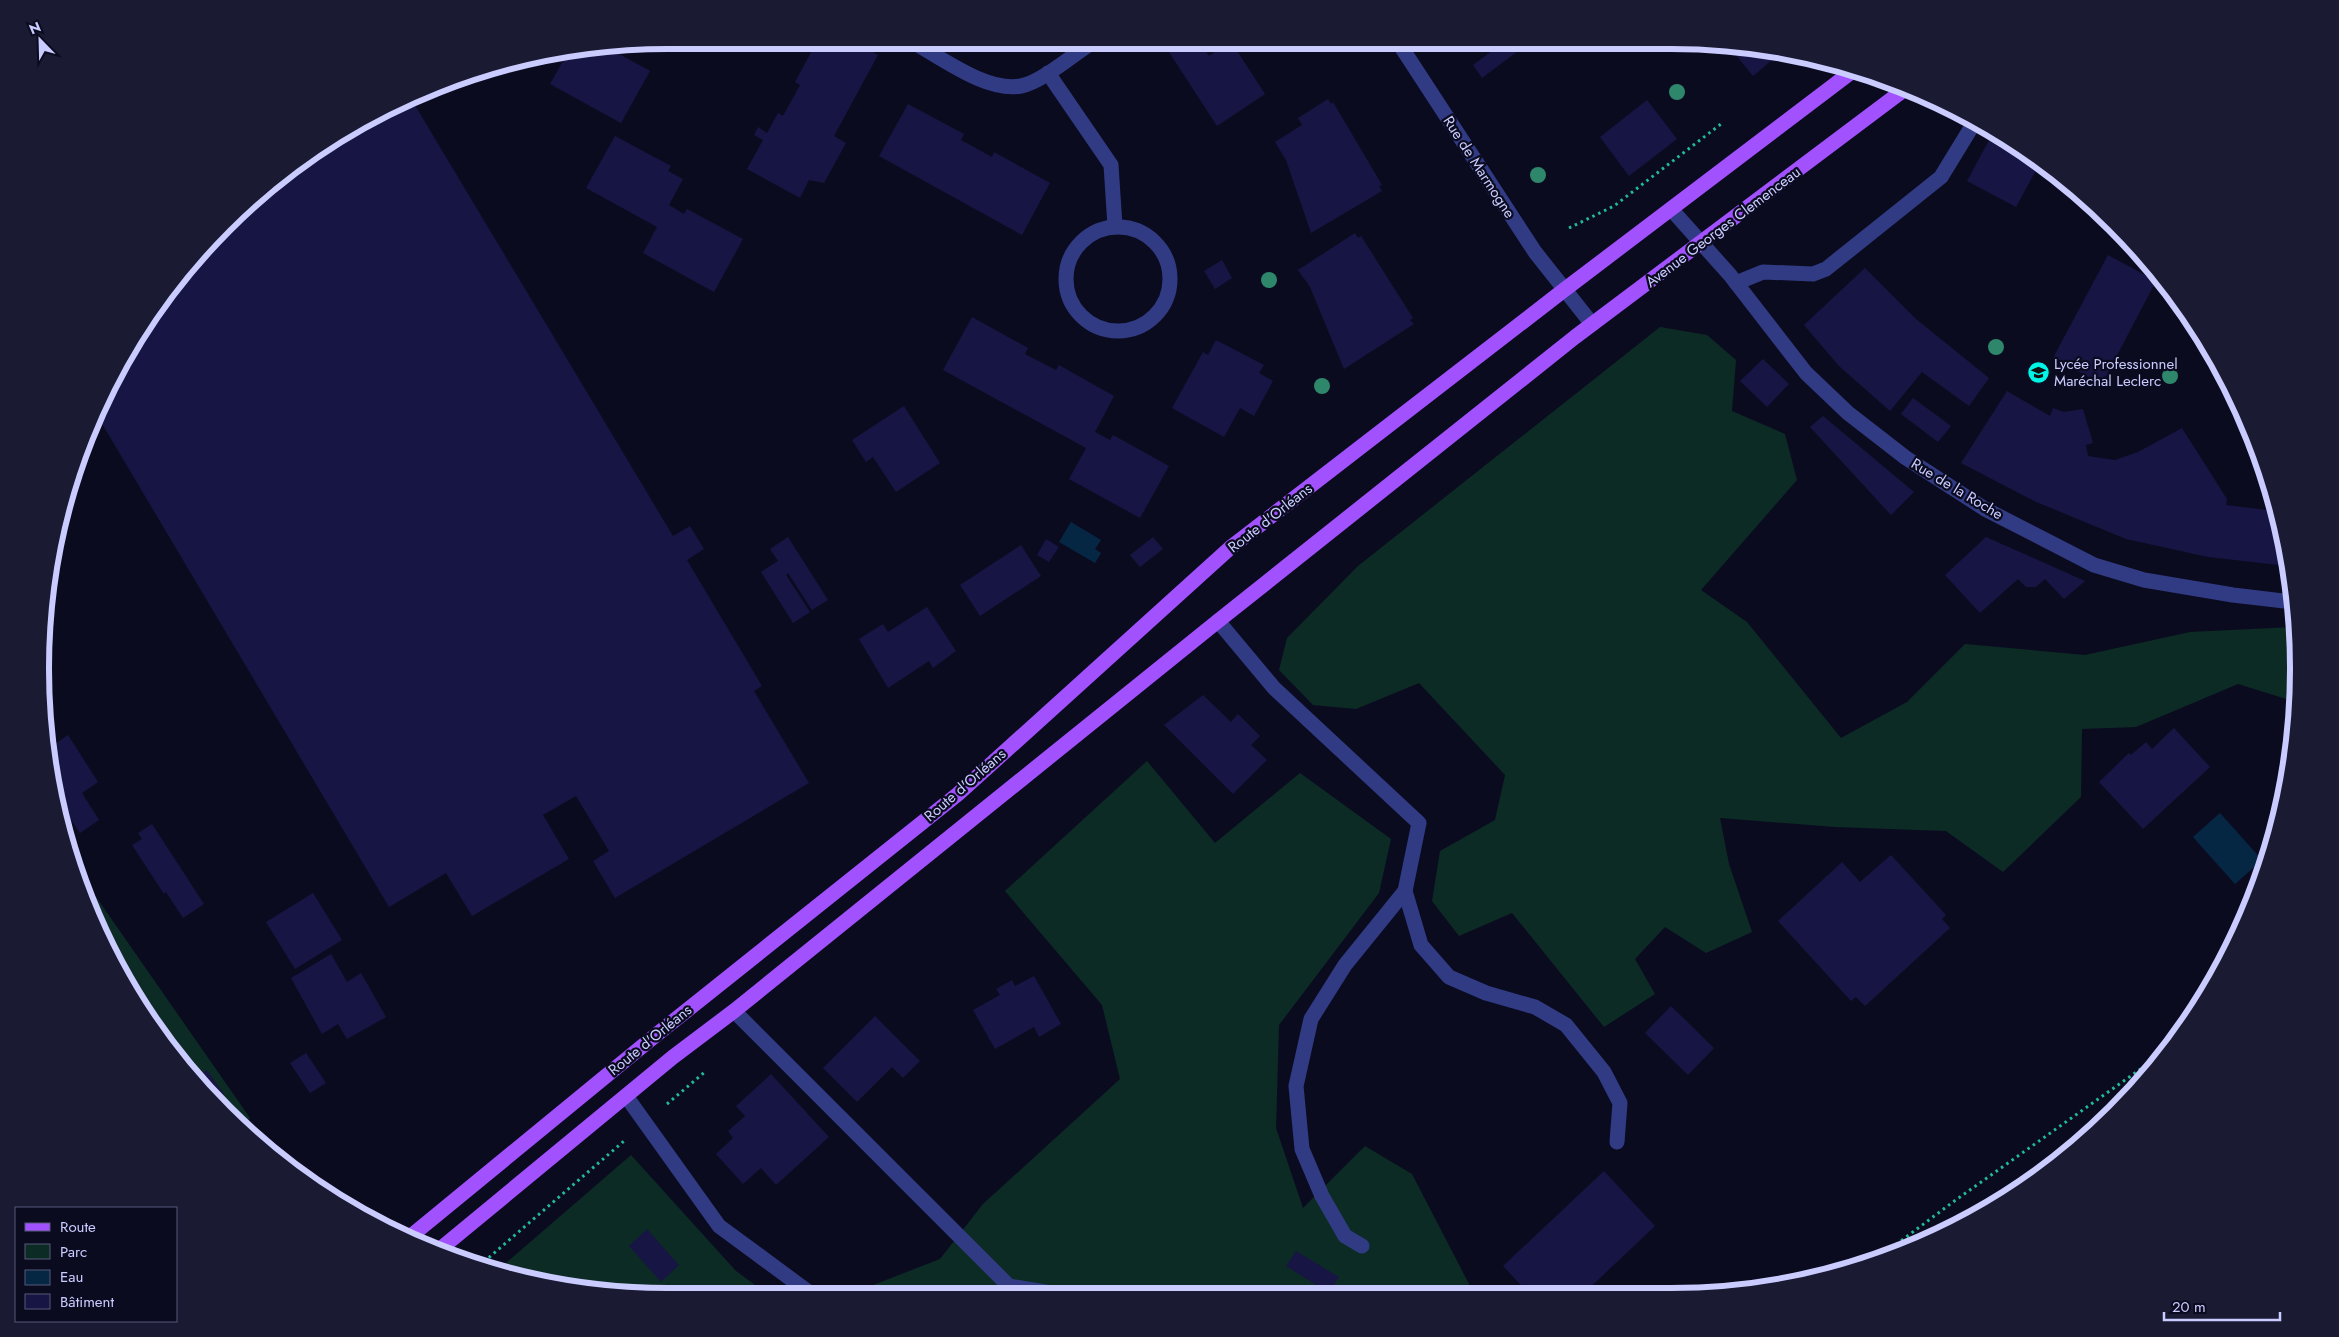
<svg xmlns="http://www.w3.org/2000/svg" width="2339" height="1337" font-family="Jost,sans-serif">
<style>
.green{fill:#0d2b25}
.water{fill:#062744}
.building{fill:#171543}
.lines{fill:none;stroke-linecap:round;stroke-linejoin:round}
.path{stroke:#2b9;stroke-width:3;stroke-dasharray:2.5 4;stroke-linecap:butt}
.minor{stroke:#313b84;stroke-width:15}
.major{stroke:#a251ff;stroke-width:15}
.tree{fill:#2e866b}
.labels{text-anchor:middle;stroke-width:4.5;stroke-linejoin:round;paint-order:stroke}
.street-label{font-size:15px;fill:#caccff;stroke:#0b0b20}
.poi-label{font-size:15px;fill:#caccff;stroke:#0b0b20;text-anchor:start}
.rim{fill:none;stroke:#caccff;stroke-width:6}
</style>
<rect width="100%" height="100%" fill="#0b0b20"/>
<g class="green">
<path d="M 1660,327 L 1707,335 L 1736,360 L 1732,411 L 1785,434 L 1797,480 L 1701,590 L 1747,622 L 1841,738 L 1907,702 L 1965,644 L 2085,655 L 2190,632 L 2295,627 L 2299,668 L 2296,702 L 2238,684 L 2136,727 L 2082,729 L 2081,797 L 2003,872 L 1946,831 L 1835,827 L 1720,818 L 1729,864 L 1752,932 L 1706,953 L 1665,927 L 1635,959 L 1655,994 L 1604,1027 L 1512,913 L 1459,936 L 1432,901 L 1440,851 L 1495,820 L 1505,775 L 1419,683 L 1356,709 L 1313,705 L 1279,670 L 1287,638 L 1358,566 Z"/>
<path d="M 1147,761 L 1215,843 L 1300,773 L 1391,839 L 1379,893 L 1279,1025 L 1276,1128 L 1303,1208 L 1365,1146 L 1412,1174 L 1469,1284 L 1467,1296 L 845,1296 L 940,1259 L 983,1204 L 1120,1079 L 1102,1005 L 1005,891 Z"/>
<path d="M 71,861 L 250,1118 L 243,1129 L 170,1051 L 124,983 Z"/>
<path d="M 2115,1112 L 1985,1213 L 1949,1229 L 1982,1203 Z"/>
<path d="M 631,1155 L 736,1271 L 770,1296 L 627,1296 L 498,1270 Z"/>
</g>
<g class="water">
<path d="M 1071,522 L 1101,540 L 1095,549 L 1101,553 L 1095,563 L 1059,542 Z"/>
<path d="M 2220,813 L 2262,860 L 2235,884 L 2193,837 Z"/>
</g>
<g class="building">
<path d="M 1504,42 L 1530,42 L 1482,78 L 1473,65 Z"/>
<path d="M 1183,43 L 1201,43 L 1209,56 L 1228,43 L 1232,43 L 1265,94 L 1217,126 L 1169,52 Z"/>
<path d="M 859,44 L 878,55 L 834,136 L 846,143 L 824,183 L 809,180 L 800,198 L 747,169 L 763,140 L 754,135 L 758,127 L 767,133 L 778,113 L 783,116 L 800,85 L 795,82 L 815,45 Z"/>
<path d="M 586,45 L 603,45 L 650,71 L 621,123 L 550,84 L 563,61 L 551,54 Z"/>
<path d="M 1728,45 L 1765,52 L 1772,60 L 1753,76 Z"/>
<path d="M 410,97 L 673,536 L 690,526 L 704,549 L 687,560 L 762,686 L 754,691 L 809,783 L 615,898 L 593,861 L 609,851 L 576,796 L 543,815 L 569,859 L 472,916 L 446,873 L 389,907 L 98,417 L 94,420 L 105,391 L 146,319 L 224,224 L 286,170 L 390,105 Z"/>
<path d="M 1328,99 L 1331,104 L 1333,102 L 1382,185 L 1379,186 L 1382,191 L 1311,233 L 1286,160 L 1275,142 L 1302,125 L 1298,118 Z"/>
<path d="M 1647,100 L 1677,139 L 1629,176 L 1600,137 Z"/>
<path d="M 908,104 L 964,134 L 961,140 L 992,157 L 994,152 L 1050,183 L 1022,235 L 879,156 Z"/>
<path d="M 1993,133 L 2019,146 L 2040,163 L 2016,207 L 1967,181 Z"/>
<path d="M 615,136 L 671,166 L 668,171 L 683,179 L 669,205 L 684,214 L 687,209 L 743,239 L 714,292 L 643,253 L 657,227 L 586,188 Z"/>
<path d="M 1355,233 L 1358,238 L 1361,236 L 1413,318 L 1410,320 L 1414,324 L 1344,369 L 1310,287 L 1298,270 Z"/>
<path d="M 2108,255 L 2156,281 L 2102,384 L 2053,358 Z"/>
<path d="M 1222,260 L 1232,278 L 1215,289 L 1204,271 Z"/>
<path d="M 1865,268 L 1916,319 L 1989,378 L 1969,406 L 1922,372 L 1890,411 L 1839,366 L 1804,325 Z"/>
<path d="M 972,317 L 1028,348 L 1025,354 L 1056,370 L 1059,365 L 1114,396 L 1095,432 L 1110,440 L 1113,435 L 1169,466 L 1140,518 L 1069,479 L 1086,448 L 943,370 Z"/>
<path d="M 1216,340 L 1264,365 L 1259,373 L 1273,381 L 1254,416 L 1240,408 L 1224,437 L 1172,408 L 1203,352 L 1208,355 Z"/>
<path d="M 1763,359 L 1789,384 L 1767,407 L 1740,381 Z"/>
<path d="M 2007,391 L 2050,416 L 2053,408 L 2064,412 L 2083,409 L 2093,443 L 2086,445 L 2088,456 L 2115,460 L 2138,452 L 2182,428 L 2227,499 L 2226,505 L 2276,511 L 2287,546 L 2289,566 L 2208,557 L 2126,539 L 2034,501 L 1961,463 Z"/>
<path d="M 1913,398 L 1951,426 L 1938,442 L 1901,414 Z"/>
<path d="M 904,406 L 940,463 L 896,492 L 873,457 L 866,462 L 852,440 Z"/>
<path d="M 1823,416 L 1914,492 L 1891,515 L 1810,427 Z"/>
<path d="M 788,537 L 828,600 L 812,610 L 788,573 L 786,575 L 810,612 L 793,623 L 761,572 L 778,561 L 770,549 Z"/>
<path d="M 1153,537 L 1163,549 L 1140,567 L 1130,555 Z"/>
<path d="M 1986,537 L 2038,560 L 2085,581 L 2064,599 L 2045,579 L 2036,587 L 2026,587 L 2018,579 L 1980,613 L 1945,575 Z"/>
<path d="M 1046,539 L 1059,547 L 1049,562 L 1037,555 Z"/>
<path d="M 1021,545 L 1041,576 L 980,616 L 960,585 Z"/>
<path d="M 927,607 L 956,651 L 933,668 L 929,661 L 888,688 L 859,639 L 883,624 L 888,632 Z"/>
<path d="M 1203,695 L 1231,722 L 1238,714 L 1260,736 L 1251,745 L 1267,760 L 1233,794 L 1164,725 Z"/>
<path d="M 2174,728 L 2210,767 L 2143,829 L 2099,782 L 2129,753 L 2131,755 L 2146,742 L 2152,749 Z"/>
<path d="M 68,735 L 98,782 L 82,793 L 99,820 L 80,833 L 62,806 L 57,809 L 52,791 L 48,755 L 58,749 L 55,744 Z"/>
<path d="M 152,824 L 204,904 L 183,918 L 166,892 L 164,894 L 132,845 L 142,839 L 138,833 Z"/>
<path d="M 1891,855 L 1946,915 L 1942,919 L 1950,928 L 1865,1006 L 1856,997 L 1851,1001 L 1778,921 L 1842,862 L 1860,882 Z"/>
<path d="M 313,893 L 342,940 L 295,969 L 266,922 Z"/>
<path d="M 331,954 L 347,982 L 361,973 L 386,1017 L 347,1039 L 338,1024 L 322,1034 L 291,978 Z"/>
<path d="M 1034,976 L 1061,1024 L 1039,1037 L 1034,1027 L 995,1049 L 973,1010 L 1000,995 L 996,989 L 1012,980 L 1015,986 Z"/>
<path d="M 1671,1006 L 1714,1048 L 1688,1075 L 1645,1033 Z"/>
<path d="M 875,1016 L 920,1061 L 903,1078 L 892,1067 L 857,1102 L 823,1068 Z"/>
<path d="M 306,1053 L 326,1083 L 310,1093 L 290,1063 Z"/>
<path d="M 207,1070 L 224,1094 L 216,1100 L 195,1078 Z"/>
<path d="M 771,1074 L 829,1137 L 776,1185 L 761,1168 L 743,1184 L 716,1154 L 733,1138 L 728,1131 L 745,1116 L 736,1106 Z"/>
<path d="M 1604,1171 L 1655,1226 L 1581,1296 L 1531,1296 L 1503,1266 Z"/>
<path d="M 647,1229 L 679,1265 L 661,1282 L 629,1246 Z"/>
<path d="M 1296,1251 L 1339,1277 L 1329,1293 L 1286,1266 Z"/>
</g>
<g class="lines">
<g class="path">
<path d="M 1569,228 L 1614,206 L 1721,124"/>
<path d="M 667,1104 L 706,1071"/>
<path d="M 1870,1264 L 1953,1202 L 2166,1051"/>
<path d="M 479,1266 L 624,1141"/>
</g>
<g class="minor">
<path d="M 1398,42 L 1535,252 L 1592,324"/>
<path d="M 916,44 C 945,60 987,92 1021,86 C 1040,83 1073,55 1090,44"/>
<path d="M 1048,73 L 1111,165 L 1115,226"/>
<path d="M 1671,209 L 1730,275 L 1806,373 L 1848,413 L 1906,458 L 1985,509 L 2094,565 L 2144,580 L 2233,595 L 2292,602"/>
<circle cx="1118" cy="279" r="52"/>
<path d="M 1736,283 L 1763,272 L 1813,274 L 1826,269 L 1941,177 L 1974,123"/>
<path d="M 1218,621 L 1274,688 L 1419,823 L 1405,891 L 1421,945 L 1449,977 L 1486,993 L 1535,1007 L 1566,1025 L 1604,1072 L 1620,1103 L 1617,1142"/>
<path d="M 734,1011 L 1009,1286 L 1069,1296"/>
<path d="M 626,1096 L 719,1226 L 814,1296"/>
<path d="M 1362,1246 L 1345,1236 L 1322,1196 L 1302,1149 L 1296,1086 L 1311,1019 L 1345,965 L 1405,891"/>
</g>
<g class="major">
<path d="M 411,1236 L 656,1035 L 958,794 L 1230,548 L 1564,290 L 1854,70"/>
<path d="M 439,1250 L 673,1057 L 734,1011 L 1218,621 L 1575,337 L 1905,89"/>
</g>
</g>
<g class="tree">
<circle cx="1677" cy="92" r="8"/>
<circle cx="1538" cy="175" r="8"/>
<circle cx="1269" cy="280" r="8"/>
<circle cx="1996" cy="347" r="8"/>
<circle cx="2170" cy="376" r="8"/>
<circle cx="1322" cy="386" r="8"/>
</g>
<defs>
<symbol id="school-disc" viewBox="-11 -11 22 22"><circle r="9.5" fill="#00f5e6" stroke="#0b0b20"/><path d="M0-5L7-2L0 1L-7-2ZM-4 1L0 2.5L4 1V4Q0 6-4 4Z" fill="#111"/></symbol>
</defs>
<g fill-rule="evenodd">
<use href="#school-disc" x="2026" y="360" width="25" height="25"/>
</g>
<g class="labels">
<g class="street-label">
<text transform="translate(1479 167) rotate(57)" y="5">Rue de Marmogne</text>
<text transform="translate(1723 227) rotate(-37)" y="5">Avenue Georges Clemenceau</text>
<text transform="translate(1957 489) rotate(31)" y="5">Rue de la Roche</text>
<text transform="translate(1270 518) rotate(-38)" y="5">Route d'Orléans</text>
<text transform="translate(965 785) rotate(-41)" y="5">Route d'Orléans</text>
<text transform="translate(650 1040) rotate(-39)" y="5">Route d'Orléans</text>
</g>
<g class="poi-label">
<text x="2054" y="369">Lycée Professionnel<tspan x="2054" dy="17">Maréchal Leclerc</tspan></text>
</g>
</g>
<path d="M0 0H2339V1337H0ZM668 49H1671A619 619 0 0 1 2290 668V669A619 619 0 0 1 1671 1288H668A619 619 0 0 1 49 669V668A619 619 0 0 1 668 49Z" fill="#1a1a32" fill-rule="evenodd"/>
<path class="rim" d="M668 49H1671A619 619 0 0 1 2290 668V669A619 619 0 0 1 1671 1288H668A619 619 0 0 1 49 669V668A619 619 0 0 1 668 49Z"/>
<rect x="15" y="1207" width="162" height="115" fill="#0b0b20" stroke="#575879"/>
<rect x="25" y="1223" width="25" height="8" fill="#a251ff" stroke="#575879"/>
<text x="60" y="1232" font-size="15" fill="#caccff">Route</text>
<rect x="25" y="1244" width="25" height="15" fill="#0d2b25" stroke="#575879"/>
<text x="60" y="1257" font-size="15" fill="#caccff">Parc</text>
<rect x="25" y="1270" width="25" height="15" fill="#062744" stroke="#575879"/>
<text x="60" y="1282" font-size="15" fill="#caccff">Eau</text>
<rect x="25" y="1294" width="25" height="15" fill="#171543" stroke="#575879"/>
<text x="60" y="1307" font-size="15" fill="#caccff">Bâtiment</text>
<g transform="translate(40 40) rotate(337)" stroke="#0b0b20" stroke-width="4" paint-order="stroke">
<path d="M0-4L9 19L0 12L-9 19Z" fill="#caccff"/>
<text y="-8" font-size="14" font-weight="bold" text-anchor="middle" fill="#caccff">N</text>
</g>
<path d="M2164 1312v8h116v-8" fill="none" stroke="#caccff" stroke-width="2.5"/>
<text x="2172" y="1312" font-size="15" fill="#caccff" stroke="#0b0b20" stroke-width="4" paint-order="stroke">20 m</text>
</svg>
